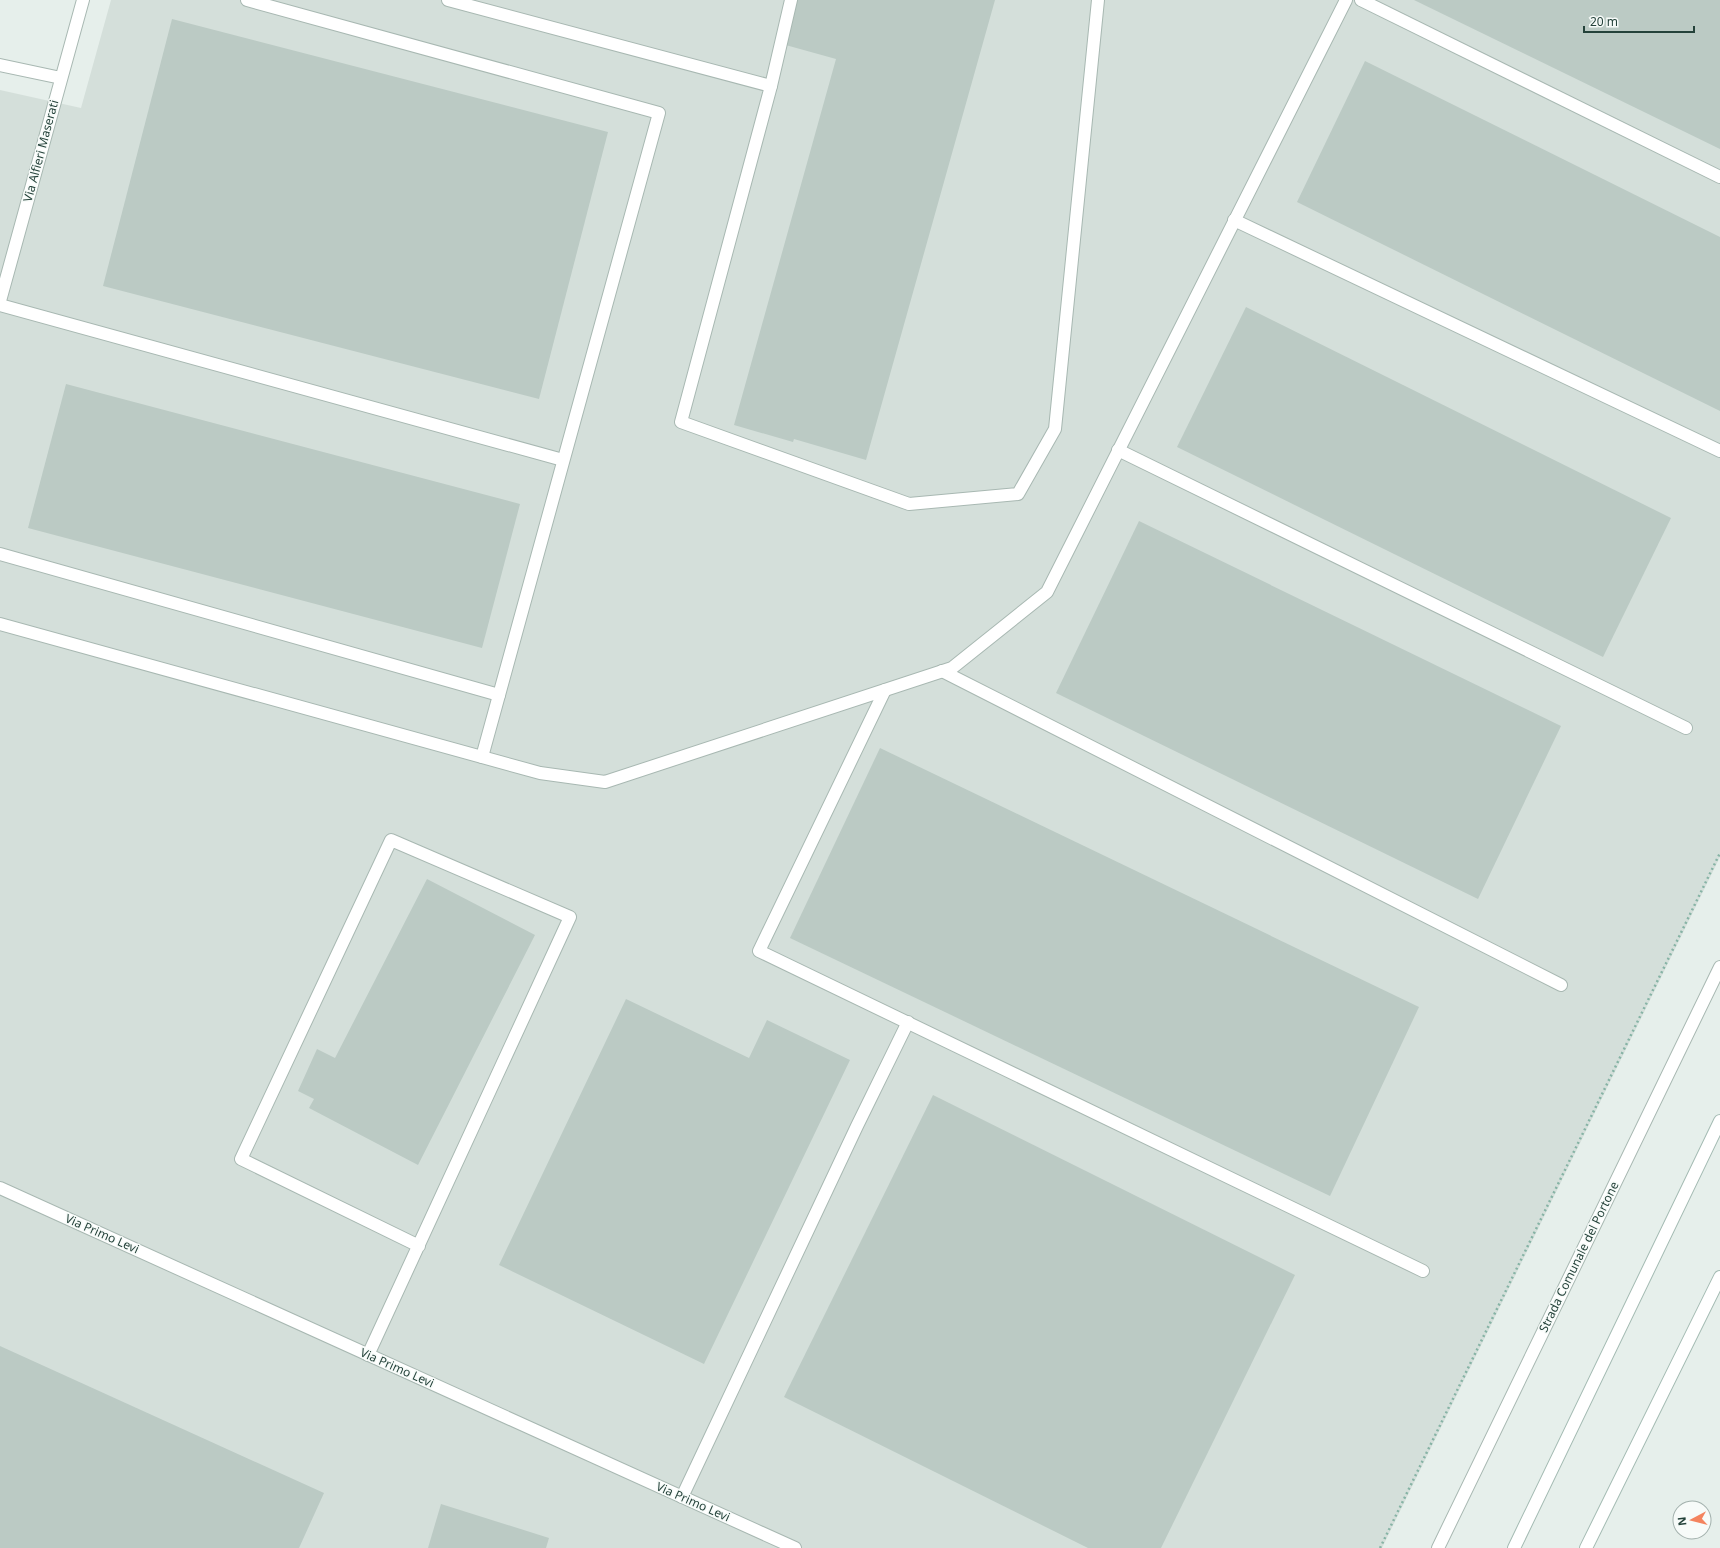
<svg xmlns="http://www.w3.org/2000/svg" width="1720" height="1548" font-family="'Noto Sans',sans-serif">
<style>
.built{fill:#d4dfda}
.building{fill:#bbcac4}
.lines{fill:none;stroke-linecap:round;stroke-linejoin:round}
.lane-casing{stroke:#a8b8b2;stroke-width:14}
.street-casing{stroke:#a8b8b2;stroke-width:14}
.secondary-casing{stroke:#a4bbb3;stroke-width:14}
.path{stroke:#86b3a5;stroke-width:2.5;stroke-dasharray:2 3;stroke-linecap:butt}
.lane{stroke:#fff;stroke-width:12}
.street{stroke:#fff;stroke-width:12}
.secondary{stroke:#fff;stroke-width:12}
.labels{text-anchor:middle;stroke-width:3;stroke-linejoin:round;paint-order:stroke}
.street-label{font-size:12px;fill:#24423a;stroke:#f7fbf9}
</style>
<rect width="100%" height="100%" fill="#e6efeb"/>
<path class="built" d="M 111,0 L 1720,0 L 1720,857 L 1382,1548 L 0,1548 L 0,90 L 81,108 Z"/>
<g class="building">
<path d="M 795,0 L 995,0 L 866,460 L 794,439 L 793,442 L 734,425 L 836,59 L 782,44 Z"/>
<path d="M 1414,0 L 1720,0 L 1720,149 Z"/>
<path d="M 172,19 L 608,132 L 539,399 L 103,286 Z"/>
<path d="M 1365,61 L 1720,237 L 1720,411 L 1297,202 Z"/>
<path d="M 1246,307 L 1671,518 L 1603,657 L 1177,447 Z"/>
<path d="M 66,384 L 520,504 L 482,648 L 28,528 Z"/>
<path d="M 1139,521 L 1561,726 L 1478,899 L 1056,693 Z"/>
<path d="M 880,748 L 1419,1007 L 1330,1196 L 790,938 Z"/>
<path d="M 427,879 L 535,935 L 418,1165 L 309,1108 L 314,1099 L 298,1091 L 317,1049 L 335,1058 Z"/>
<path d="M 626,999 L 749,1058 L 767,1020 L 850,1060 L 704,1364 L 499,1265 Z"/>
<path d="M 933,1095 L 1295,1275 L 1161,1548 L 1088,1548 L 784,1397 Z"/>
<path d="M 0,1346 L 324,1493 L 299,1548 L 0,1548 Z"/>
<path d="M 441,1504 L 549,1538 L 546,1548 L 428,1548 Z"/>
</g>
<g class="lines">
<defs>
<g id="lane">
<path d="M 247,0 L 659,113 L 482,757"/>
<path d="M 448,0 L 771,86 L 681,422 L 909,504 L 1018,494 L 1055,429 L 1098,0"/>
<path d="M 1361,0 L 1720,177"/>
<path d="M 771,86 L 791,0"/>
<path d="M 1234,220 L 1720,451"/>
<path d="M 0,305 L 563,460"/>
<path d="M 1118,450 L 1686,728"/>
<path d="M 0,554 L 499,695"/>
<path d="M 0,624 L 540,773 L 605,782 L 952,668 L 1047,592 L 1346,0"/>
<path d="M 942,671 L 1561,985"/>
<path d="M 885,690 L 759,951 L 1423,1271"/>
<path d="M 368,1355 L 570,917 L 391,840 L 241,1159 L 419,1246"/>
<path d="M 682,1497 L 857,1126 L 908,1022"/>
</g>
<g id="street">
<path d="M 0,65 L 61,78"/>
<path d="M 0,301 L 83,0"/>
<path d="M 0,1188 L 795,1548"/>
<path d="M 1438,1548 L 1720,967"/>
</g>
<g id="secondary">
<path d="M 1514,1548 L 1720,1121"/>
<path d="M 1586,1548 L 1720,1277"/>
</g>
</defs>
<use href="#lane" class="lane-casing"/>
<use href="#street" class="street-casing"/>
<use href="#secondary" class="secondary-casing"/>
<path class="path" d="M 1380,1548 L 1720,853"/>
<use href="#lane" class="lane"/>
<use href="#street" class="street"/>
<use href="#secondary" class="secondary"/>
</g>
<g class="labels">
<g class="street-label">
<text transform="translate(41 151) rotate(-75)" y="4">Via Alfieri Maserati</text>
<text transform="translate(102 1234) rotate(24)" y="4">Via Primo Levi</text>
<text transform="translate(1579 1257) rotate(-64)" y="4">Strada Comunale del Portone</text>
<text transform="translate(397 1368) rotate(24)" y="4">Via Primo Levi</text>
<text transform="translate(693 1502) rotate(24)" y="4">Via Primo Levi</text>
</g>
</g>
<g transform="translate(1692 1520) rotate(263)"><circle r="19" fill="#f7fbf9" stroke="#a3b1ad"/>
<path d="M0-3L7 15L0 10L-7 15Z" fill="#f4845f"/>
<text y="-6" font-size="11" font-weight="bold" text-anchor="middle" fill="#24423a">N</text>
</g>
<path d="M1584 26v6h110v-6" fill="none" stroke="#24423a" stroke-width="2"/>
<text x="1590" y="26" font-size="12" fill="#24423a" stroke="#f7fbf9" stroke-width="3" paint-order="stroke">20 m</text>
</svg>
